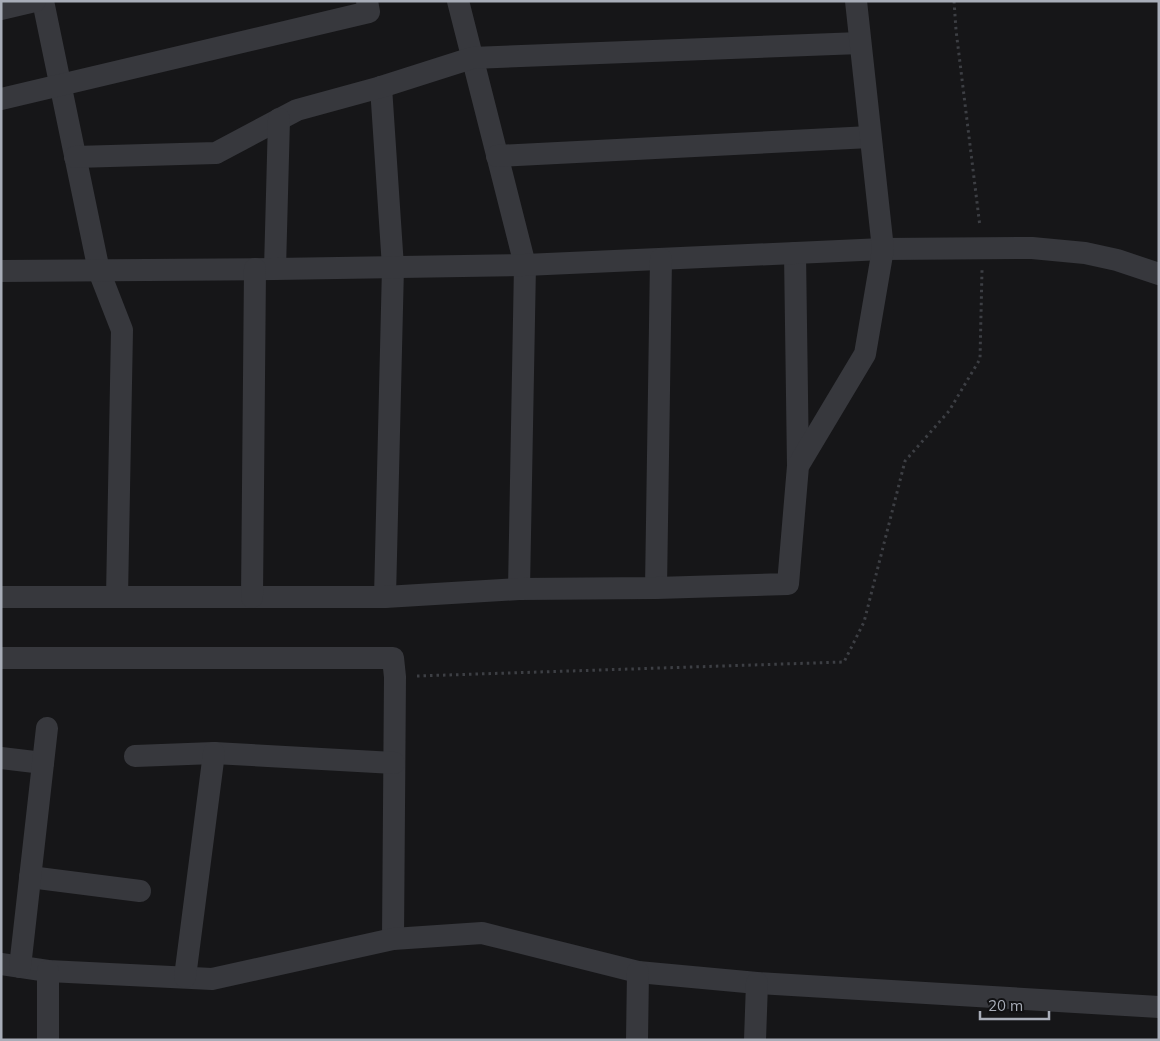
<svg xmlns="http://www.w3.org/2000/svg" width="1160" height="1041" font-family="Mulish,sans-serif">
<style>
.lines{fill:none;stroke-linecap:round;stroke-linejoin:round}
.path{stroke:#3d3f44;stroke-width:3;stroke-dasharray:2.5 4;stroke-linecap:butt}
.minor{stroke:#37383d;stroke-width:22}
</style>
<rect width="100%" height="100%" fill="#161618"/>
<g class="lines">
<g class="path">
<path d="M 954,1 L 956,30 L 980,227"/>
<path d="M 417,676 L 844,662 L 864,622 L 905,461 L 949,411 L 980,359 L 982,270"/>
</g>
<g class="minor">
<path d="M 43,1 L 99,271 L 122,330 L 117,597"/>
<path d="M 458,1 L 525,265 L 519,589"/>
<path d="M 1,9 L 35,1"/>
<path d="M 381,87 L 393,267 L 385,597"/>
<path d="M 1,99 L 369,12 L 367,1"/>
<path d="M 497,156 L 870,137"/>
<path d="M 75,157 L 216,153 L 297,110 L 381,87 L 472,58 L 860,43"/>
<path d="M 795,253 L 798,466"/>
<path d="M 275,269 L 279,119"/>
<path d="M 1,271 L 275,269 L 525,265 L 883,249 L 1032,248 L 1085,253 L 1117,260 L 1159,274"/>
<path d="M 656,588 L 661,259"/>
<path d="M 1,597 L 385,597 L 519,589 L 656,588 L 788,584 L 798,466 L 865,354 L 883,249 L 856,1"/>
<path d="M 252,597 L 255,269"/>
<path d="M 1,658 L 393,658 L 395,677 L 393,939"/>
<path d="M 135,756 L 214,753 L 394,763"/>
<path d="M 1,758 L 43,763"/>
<path d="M 30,877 L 140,891"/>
<path d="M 1,964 L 48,971 L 212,979 L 393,939 L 482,933 L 638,972 L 757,983 L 1159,1007"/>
<path d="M 20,967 L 47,728"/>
<path d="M 48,971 L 48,1040"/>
<path d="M 185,977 L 214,753"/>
<path d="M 637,1040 L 638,972"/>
<path d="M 755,1040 L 757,983"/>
</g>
</g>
<rect width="1160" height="1041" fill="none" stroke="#a8adb8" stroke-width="5"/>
<path d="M980 1011v8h69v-8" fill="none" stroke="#a8adb8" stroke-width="2.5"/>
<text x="988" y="1011" font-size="15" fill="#a8adb8" stroke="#111113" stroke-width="4" paint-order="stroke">20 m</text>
</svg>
